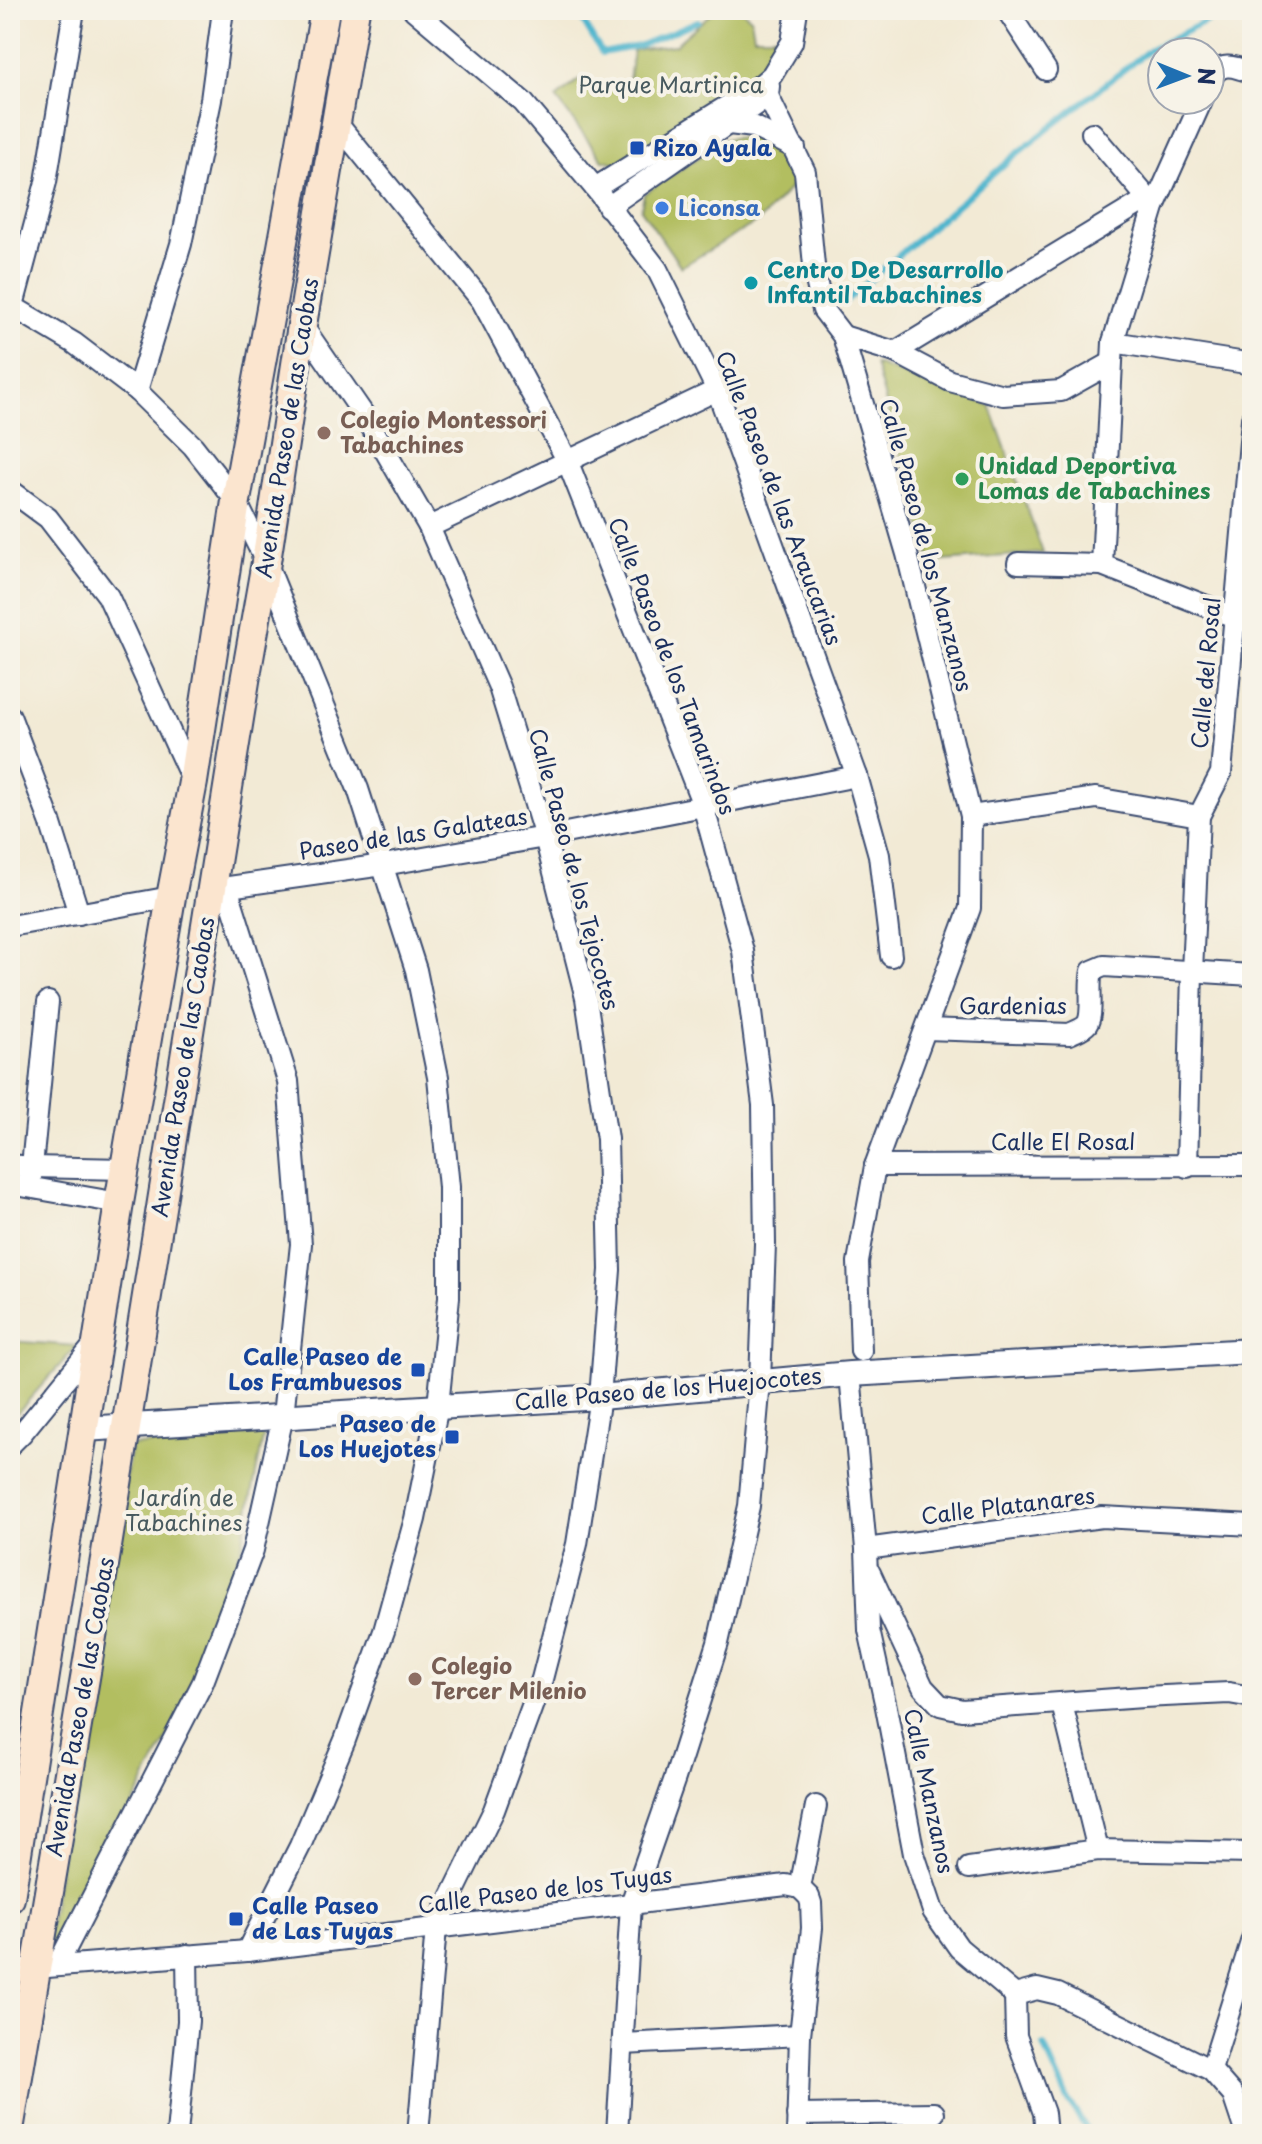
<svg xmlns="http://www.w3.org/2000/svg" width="1262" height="2144" font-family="'Playpen Sans',sans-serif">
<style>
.green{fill:#b2be60;stroke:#66765f;stroke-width:2}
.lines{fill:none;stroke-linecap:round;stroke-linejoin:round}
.stream{stroke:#4fb5cd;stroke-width:6}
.minor-casing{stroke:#3b4b70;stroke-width:24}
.tertiary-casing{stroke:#3b4b70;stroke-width:28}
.secondary-casing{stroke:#3b4b70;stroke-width:32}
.minor{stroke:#fff;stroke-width:20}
.tertiary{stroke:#fff;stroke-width:24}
.secondary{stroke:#fbe5cf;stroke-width:28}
.transit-dot{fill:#1a4fb4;stroke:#f7f3e8;stroke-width:3}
.shop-dot{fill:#3f7fe0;stroke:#f7f3e8;stroke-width:3}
.culture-dot{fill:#0f9aa8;stroke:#f7f3e8;stroke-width:3}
.education-dot{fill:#8d6e63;stroke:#f7f3e8;stroke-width:3}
.leisure-dot{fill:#2e9e5b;stroke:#f7f3e8;stroke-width:3}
.labels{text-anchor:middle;stroke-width:8;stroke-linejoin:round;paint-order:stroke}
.park-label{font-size:22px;fill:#485a5f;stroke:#f7f3e8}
.transit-label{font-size:22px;font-weight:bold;fill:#164399;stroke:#f7f3e8;text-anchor:start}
.shop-label{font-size:22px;font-weight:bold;fill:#366cbe;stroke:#f7f3e8;text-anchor:start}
.culture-label{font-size:22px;font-weight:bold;fill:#0d838f;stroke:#f7f3e8;text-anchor:start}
.education-label{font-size:22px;font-weight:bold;fill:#785e54;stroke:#f7f3e8;text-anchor:start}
.street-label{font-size:22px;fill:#1b2f5e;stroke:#f7f3e8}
.leisure-label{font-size:22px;font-weight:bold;fill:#27864d;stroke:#f7f3e8;text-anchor:start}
</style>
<rect width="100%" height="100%" fill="#f7f3e8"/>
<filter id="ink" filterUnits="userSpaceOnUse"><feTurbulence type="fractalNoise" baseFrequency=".0125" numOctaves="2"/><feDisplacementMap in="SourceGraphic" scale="16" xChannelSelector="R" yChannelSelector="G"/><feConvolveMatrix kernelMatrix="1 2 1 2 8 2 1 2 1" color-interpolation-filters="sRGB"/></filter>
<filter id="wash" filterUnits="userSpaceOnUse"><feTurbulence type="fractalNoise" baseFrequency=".006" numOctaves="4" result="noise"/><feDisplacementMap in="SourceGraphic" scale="32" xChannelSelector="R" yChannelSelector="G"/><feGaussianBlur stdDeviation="1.8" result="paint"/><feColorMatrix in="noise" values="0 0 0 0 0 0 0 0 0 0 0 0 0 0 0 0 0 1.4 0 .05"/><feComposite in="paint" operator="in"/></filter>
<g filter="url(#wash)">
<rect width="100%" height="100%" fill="#f2ead5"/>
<g class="green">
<path d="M 715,10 L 741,10 L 751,18 L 754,36 L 782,36 L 779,54 L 768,69 L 620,164 L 603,160 L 556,98 L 580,79 L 628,89 L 633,50 L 675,45 Z"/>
<path d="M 750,136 L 788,154 L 801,177 L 760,220 L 681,267 L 641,209 L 644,194 L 726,139 Z"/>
<path d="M 875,364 L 990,405 L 1043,553 L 931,562 Z"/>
<path d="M 10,1341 L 77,1346 L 10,1421 Z"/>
<path d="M 264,1433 L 242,1546 L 197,1679 L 62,1944 L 46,1946 L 131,1446 Z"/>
</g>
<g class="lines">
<g class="stream">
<path d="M 576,10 L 602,53 L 639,46 L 698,21"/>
<path d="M 847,300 L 1014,156 L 1149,50 L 1229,10"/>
<path d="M 1044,2046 L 1069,2102 L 1090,2134"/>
</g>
</g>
</g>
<g filter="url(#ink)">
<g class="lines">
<defs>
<g id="minor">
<path d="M 414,10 L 523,102 L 595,188 L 657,269 L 717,390 L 857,776 L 879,855 L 891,956"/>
<path d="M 1007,10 L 1046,70"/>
<path d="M 1210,81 C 1219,60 1234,66 1252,73"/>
<path d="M 758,87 L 768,96 L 805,172 L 815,276 L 823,310 L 843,336 L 907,554 L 971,816 L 970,908 L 875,1166 L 858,1262 L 861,1351"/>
<path d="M 336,122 L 482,301 L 567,460 L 703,805 L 743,951 L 763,1105 L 765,1244 L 760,1382 L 749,1506 L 718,1643 L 675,1778 L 631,1904 L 617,2134"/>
<path d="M 729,124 L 754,127 L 795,148"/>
<path d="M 1092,133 L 1154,206"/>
<path d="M 595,188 L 758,87 L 772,75 L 792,42 L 797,10"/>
<path d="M 608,207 L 768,96 L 769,86"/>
<path d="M 10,305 L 74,343 L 137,391 L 193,446 L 236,501 L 266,562 L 358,789 L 416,970 L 438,1077 L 449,1187 L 449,1297 L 438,1406 L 415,1519 L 384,1631 L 345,1740 L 300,1846 L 247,1951"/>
<path d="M 13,306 L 46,182 L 74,10"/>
<path d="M 302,325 L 368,421 L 429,527 L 499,687 L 545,837 L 586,998 L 607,1139 L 610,1270 L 600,1397 L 577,1544 L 542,1679 L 494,1810 L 436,1928 L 418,2134"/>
<path d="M 843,336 L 895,352 L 950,381 L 1003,395 L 1061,391 L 1111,363"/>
<path d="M 1113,342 L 1252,364"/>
<path d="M 895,352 L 1147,199"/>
<path d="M 137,391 L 181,244 L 211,100 L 223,10"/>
<path d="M 10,490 L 48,518 L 108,596 L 193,782"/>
<path d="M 429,527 L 717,390"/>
<path d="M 1018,563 L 1102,565 L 1252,624"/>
<path d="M 1102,565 L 1113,342 L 1154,207 L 1202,100"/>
<path d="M 10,716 L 50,821 L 79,914"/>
<path d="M 971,816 L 1096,798 L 1199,816"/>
<path d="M 215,889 L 383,865 L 545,837 L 857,776"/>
<path d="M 10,926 L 171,897"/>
<path d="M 926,1029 L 1070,1034 C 1075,1031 1083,1029 1087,1024 C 1094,1014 1088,985 1092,971 L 1104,966 L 1252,975"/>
<path d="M 10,1165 L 32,1167 L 125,1169"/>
<path d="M 875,1166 L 1252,1165"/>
<path d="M 1187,1167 L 1192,972 L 1199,816 L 1221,773 L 1252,419"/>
<path d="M 10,1184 L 119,1203"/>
<path d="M 30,1187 L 48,1002"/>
<path d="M 850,1374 L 866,1549 L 869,1630 L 886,1707 L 914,1854 L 933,1911 L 959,1948 L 1015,1995"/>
<path d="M 10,1445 L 22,1433 L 98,1340"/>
<path d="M 866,1549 L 1102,1517 L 1252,1525"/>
<path d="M 870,1573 L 923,1687 L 940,1705 L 962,1710 L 1143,1697 L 1229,1693 L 1252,1697"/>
<path d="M 1062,1704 L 1098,1850"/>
<path d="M 969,1868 L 1098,1850 L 1252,1853"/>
<path d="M 800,1888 L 816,1806"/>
<path d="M 57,1966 L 203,1682 L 253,1550 L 283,1416 L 301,1244 L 288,1081 L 227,887"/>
<path d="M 10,1970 L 247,1951 L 786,1885 L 800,1888"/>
<path d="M 1015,1995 L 1037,1989 L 1058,1994 L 1211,2070 L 1233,2095 L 1246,2134"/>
<path d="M 1015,1995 L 1016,2036 L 1044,2113 L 1046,2134"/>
<path d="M 623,2044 L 800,2035"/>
<path d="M 1211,2070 L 1252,1939"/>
<path d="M 797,2115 L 934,2113"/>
<path d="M 177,2134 L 188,2021 L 187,1955"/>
<path d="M 797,2134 L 800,2035 L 812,1928 L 811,1903 L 809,1897 L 800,1888"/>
</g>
<path id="tertiary" d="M 84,1429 L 600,1397 L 850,1374 L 1252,1351"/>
<g id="secondary">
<path d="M 10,1898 L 119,1203 L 171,897 L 193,782 L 236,501 L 325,10"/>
<path d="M 10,2124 L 105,1559 L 245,681 L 266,562 L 302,325 L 355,10"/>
</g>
</defs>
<use href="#minor" class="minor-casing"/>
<use href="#tertiary" class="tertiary-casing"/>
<use href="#secondary" class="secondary-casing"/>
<use href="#minor" class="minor"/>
<use href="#tertiary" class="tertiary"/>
<use href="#secondary" class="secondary"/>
</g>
</g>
<g class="transit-dot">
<rect x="629" y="140" width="16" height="16" rx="4"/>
<rect x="410" y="1362" width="16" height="16" rx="4"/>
<rect x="444" y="1429" width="16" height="16" rx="4"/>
<rect x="228" y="1911" width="16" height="16" rx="4"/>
</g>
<circle class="shop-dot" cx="662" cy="208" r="8"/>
<circle class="culture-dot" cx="751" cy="283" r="8"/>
<g class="education-dot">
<circle cx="324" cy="433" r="8"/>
<circle cx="415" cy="1679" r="8"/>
</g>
<circle class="leisure-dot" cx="962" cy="479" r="8"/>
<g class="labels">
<g class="park-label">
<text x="671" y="93">Parque Martinica</text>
<text x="184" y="1506">Jardín de<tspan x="184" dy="25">Tabachines</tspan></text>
</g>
<g class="transit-label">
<text x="653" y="156">Rizo Ayala</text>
<text x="402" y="1365" text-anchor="end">Calle Paseo de<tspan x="402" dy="25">Los Frambuesos</tspan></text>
<text x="436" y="1432" text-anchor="end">Paseo de<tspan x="436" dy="25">Los Huejotes</tspan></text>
<text x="252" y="1914">Calle Paseo<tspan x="252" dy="25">de Las Tuyas</tspan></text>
</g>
<g class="shop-label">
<text x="678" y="216">Liconsa</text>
</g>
<g class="culture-label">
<text x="767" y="278">Centro De Desarrollo<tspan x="767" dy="25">Infantil Tabachines</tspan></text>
</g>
<g class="education-label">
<text x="340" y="428">Colegio Montessori<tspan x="340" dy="25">Tabachines</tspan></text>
<text x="431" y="1674">Colegio<tspan x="431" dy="25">Tercer Milenio</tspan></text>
</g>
<g class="street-label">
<text transform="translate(287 428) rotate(-81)" y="8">Avenida Paseo de las Caobas</text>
<text transform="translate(779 498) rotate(69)" y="8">Calle Paseo de las Araucarias</text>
<text transform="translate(926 545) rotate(75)" y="8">Calle Paseo de los Manzanos</text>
<text transform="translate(672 666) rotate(69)" y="8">Calle Paseo de los Tamarindos</text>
<text transform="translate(1206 673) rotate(-85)" y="8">Calle del Rosal</text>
<text transform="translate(413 834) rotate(-9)" y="8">Paseo de las Galateas</text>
<text transform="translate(574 869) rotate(75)" y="8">Calle Paseo de los Tejocotes</text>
<text x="1013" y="1014">Gardenias</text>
<text transform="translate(183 1067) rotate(-81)" y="8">Avenida Paseo de las Caobas</text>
<text x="1063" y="1150">Calle El Rosal</text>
<text transform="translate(668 1389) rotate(-5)" y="8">Calle Paseo de los Huejocotes</text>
<text transform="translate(1008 1506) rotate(-7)" y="8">Calle Platanares</text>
<text transform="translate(80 1707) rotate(-80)" y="8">Avenida Paseo de las Caobas</text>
<text transform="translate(929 1791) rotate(78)" y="8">Calle Manzanos</text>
<text transform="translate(545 1890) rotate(-7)" y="8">Calle Paseo de los Tuyas</text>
</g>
<g class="leisure-label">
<text x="978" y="474">Unidad Deportiva<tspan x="978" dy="25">Lomas de Tabachines</tspan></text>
</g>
</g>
<rect width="1262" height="2144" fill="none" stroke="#f7f3e8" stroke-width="40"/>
<g transform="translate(1186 76) rotate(91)"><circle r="38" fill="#f7f3e8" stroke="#9fa5b1" stroke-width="2"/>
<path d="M0-6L14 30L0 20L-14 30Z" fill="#1f6fb2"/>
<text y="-12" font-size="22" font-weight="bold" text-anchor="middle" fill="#1b2f5e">N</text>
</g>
</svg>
